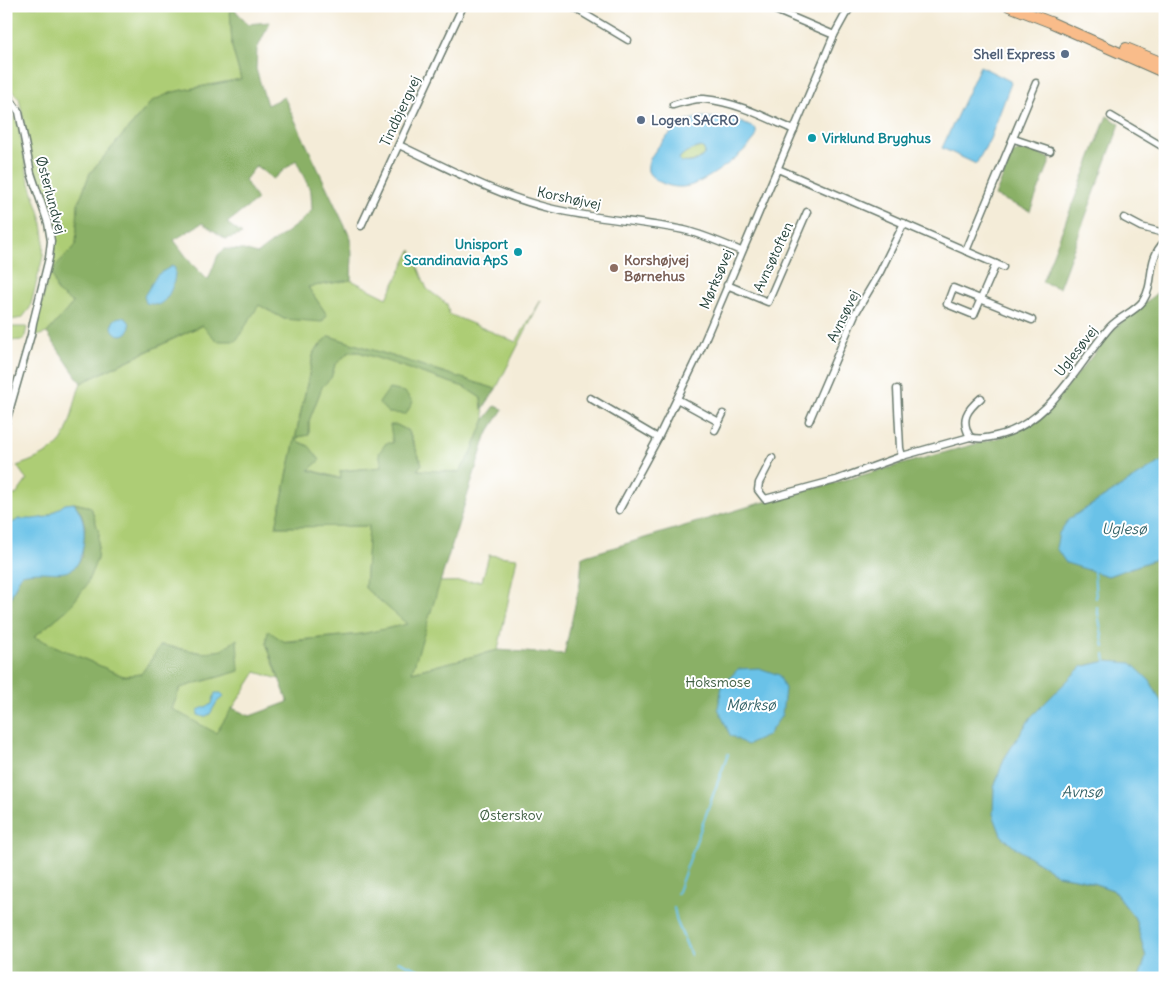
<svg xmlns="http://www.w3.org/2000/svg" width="1171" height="984" font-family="Delius,sans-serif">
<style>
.green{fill:#adcd75;stroke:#668554}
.forest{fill:#8ab066;stroke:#54764d;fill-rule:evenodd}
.water{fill:#6bc2e8;stroke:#45808e;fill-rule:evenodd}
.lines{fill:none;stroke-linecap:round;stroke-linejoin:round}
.stream{stroke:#6bc2e8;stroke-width:2}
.street-casing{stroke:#6a7a6d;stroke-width:9}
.primary-casing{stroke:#6a7a6d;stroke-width:12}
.street{stroke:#fff;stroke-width:6}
.primary{stroke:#f9bc8a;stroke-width:10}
.service-dot{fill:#5c6f8a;stroke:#fff;stroke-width:2}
.culture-dot{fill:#0f9aa8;stroke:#fff;stroke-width:2}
.education-dot{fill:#8d6e63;stroke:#fff;stroke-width:2}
.labels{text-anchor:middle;stroke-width:4;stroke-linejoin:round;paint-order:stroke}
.service-label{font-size:14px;font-weight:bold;fill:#4e5e75;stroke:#fff;text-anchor:end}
.street-label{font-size:14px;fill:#1f3d34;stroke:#fff}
.culture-label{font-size:14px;font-weight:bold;fill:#0d838f;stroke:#fff;text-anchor:start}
.education-label{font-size:14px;font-weight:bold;fill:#785e54;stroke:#fff;text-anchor:start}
.park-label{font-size:14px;fill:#426144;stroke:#fff}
.water-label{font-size:15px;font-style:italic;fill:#36656a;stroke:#fff}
</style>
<rect width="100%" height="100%" fill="#fff"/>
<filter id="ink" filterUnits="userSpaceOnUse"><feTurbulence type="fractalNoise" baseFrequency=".02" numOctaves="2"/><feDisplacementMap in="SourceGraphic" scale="10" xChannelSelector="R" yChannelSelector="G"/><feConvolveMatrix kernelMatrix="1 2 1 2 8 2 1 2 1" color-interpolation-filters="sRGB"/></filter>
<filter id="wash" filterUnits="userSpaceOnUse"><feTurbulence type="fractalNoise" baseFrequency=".0096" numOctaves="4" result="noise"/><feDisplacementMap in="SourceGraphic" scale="20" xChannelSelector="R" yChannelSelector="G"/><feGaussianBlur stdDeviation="1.12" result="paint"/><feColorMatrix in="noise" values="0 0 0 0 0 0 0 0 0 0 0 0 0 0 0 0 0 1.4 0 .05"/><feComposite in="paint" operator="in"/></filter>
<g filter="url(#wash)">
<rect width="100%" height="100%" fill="#f4ecd8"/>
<g class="green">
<path d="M 6,6 L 230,6 L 232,47 L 241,79 L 173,92 L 152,101 L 90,173 L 78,204 L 76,245 L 51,270 L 73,303 L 47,333 L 33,337 L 54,254 L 55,237 L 52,216 L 40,189 L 31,159 L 19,98 L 6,83 Z"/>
<path d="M 6,108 C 10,114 15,117 18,124 L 28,177 L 41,217 L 44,237 L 43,256 L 30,308 L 22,318 L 6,321 Z"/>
<path d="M 701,147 L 704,149 L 705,153 C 700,161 690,163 681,162 L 679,159 C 683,152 693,149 701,147 Z"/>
<path d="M 411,250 L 427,289 L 447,304 L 449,314 L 516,342 L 541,300 L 496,389 L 329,336 L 314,351 L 276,527 L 369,526 L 365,588 L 408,624 L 362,634 L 266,643 L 279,679 L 256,672 L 216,734 L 172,709 L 180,688 L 239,671 L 223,650 L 203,653 L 162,645 L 141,674 L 123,676 L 34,637 L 69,608 L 97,559 L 99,533 L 91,507 L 74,503 L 55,511 L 47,517 L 33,520 L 19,519 L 6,528 L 6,494 L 16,495 L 27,480 L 17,466 C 31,461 53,453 62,440 C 72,423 74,401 81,383 L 203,325 L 217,341 L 259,305 L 284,319 L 327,315 L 308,287 L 351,280 L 387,298 Z"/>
<path d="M 6,327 L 27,327 L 24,340 L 6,341 Z"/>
<path d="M 349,352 L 359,352 L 464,387 L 481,398 L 485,419 L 470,456 L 459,472 L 417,470 L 422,464 L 409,431 L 397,425 L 393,443 L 382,467 L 340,471 L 342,479 L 308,469 L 319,460 L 297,441 L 298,437 L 309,435 L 309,421 L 322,387 L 331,378 L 335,365 Z"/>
<path d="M 489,555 L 517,558 L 498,650 L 411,672 L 439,582 L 482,581 Z"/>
</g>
<g class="forest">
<path d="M 230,6 L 232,6 L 247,24 L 270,22 L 257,49 L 256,69 L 267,105 L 284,97 L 351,239 L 352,257 L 351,280 L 308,287 L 327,315 L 322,322 L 284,319 L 259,305 L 236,341 L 217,341 L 202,325 L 81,383 L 47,333 L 73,303 L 57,292 L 51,270 L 76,245 L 78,204 L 90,173 L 152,101 L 173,92 L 241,79 L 232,47 ZM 296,160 L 311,192 L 312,210 L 299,223 L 257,254 L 244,250 L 225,249 L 218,255 L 208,280 L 191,263 L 174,240 L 202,223 L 226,239 L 242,234 L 227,223 L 257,200 L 245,180 L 256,166 L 273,179 Z"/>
<path d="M 1107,116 L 1120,124 L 1059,288 L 1042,282 Z"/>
<path d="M 1021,149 L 1028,149 L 1051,159 L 1030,211 L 995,196 L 1012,154 Z"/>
<path d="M 1165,286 L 1165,459 L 1069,519 L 1108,576 L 1165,556 L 1165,713 L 1162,703 L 1106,661 L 1081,667 L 1031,717 L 1004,759 L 994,788 L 994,814 L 1001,835 L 1013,846 L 1058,875 L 1081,879 L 1113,890 L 1135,918 L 1146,957 L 1139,978 L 6,978 L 6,605 C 13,595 15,584 22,573 L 74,568 L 82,557 L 85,526 L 81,513 L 74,503 L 91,507 L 99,533 L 97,559 L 86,586 L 69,608 L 34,637 L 123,676 L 141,674 L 161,645 L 203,653 L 222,650 L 237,639 L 239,671 L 180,688 L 172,709 L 216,733 L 232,708 L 250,716 L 288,702 L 266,643 L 268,631 L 285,642 L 362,634 L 407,624 L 365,588 L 369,526 L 276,527 L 314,352 L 329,336 L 496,389 L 482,410 L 481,398 L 464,387 L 359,352 L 349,352 L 335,365 L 331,378 L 322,387 L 309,421 L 309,435 L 298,437 L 297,441 L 309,446 L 320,460 L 309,470 L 341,479 L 340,471 L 382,467 L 379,453 L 386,443 L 393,443 L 390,425 L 397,425 L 408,431 L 422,464 L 417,470 L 459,472 L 470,456 L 485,419 L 495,406 L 503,409 L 486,436 L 412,672 L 498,650 L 564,655 L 580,583 L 582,557 L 757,504 L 1001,437 L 1049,409 L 1115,328 Z"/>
<path d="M 389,389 L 405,392 L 413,402 L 406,414 L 388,413 L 379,403 Z"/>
</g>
<g class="water">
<path d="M 980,66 L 1010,81 L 1011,83 L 990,139 L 976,164 L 942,148 Z"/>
<path d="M 702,117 L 734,119 L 756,129 L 756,137 C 745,153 710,179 692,185 C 681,189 668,187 658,181 C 655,179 649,175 648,171 C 644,156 676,126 687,121 C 692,119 697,118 702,117 ZM 701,147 L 704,149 L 705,153 C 700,161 690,164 681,162 L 679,159 C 683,152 693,149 701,147 Z"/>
<path d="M 172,266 L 175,268 C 176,280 170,300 158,305 L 146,303 L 144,296 L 157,275 Z"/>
<circle cx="121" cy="326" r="9"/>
<path d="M 1165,459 L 1165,556 L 1108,576 L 1066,563 L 1056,548 L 1059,533 L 1069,519 Z"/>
<path d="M 74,503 C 83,515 85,525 84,539 C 79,589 55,566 22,574 C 15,584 13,595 6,605 L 7,526 L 19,519 L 33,519 L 47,517 L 65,504 Z"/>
<path d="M 1106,661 L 1131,663 L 1150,681 L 1162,703 L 1165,713 L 1165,978 L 1139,978 L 1146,957 L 1135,918 L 1113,890 L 1081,879 L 1058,875 L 1013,846 L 1001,835 L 993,814 L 994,788 L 1004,759 L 1031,717 L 1081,667 Z"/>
<path d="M 759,668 L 779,675 L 785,689 L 782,715 L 767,736 L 747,745 L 730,735 L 718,708 L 722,686 L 738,669 Z"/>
<path d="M 215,693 L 221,693 L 224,696 L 217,702 L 210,714 L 204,717 L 198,715 L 198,710 L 212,704 Z"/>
</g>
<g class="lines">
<g class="stream">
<path d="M 1094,571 L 1096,598"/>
<path d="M 1097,607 L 1104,647"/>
<path d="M 1105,655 L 1106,661"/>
<path d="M 677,894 L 728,754"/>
<path d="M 674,908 L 677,922 L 691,955"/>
<path d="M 398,961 L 438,978"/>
</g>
</g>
</g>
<g filter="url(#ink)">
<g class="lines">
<defs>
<g id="street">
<path d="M 571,6 L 628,40"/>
<path d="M 766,6 L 834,35"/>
<path d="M 6,93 L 19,112 L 31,173 L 48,223 L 51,241 L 49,258 L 33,323 L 31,335 L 6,422"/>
<path d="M 673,105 C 683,102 694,98 704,99 C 736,102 765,117 794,130"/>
<path d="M 1111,116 L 1165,148"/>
<path d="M 1014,139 L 1050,151"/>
<path d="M 399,145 C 448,168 496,195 549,208 C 593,219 639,221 684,230 C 704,235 722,243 741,251"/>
<path d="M 778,169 L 1003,267"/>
<path d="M 1124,218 L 1141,227 L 1160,232 L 1165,228"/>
<path d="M 361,226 L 463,6"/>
<path d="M 966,251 L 1036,83"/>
<path d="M 996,264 L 974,315 L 947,304 L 953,288 L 1032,320"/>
<path d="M 727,285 L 768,302 L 807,212"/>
<path d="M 897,389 L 900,448 L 902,456"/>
<path d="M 590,398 L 658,438"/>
<path d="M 981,398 C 967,410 960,419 970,437 C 979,440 986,438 996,436 C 1050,424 1076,366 1110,327 C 1119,317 1135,312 1143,301 C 1156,281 1145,261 1165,241"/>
<path d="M 677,399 L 719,422"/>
<path d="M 809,421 L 855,314 L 880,272 L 904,223"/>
<path d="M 715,430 L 723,414"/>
<path d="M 772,458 L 759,483 L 758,490 L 765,499 L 836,480 L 902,456 L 970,437"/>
<path d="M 6,464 L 6,465"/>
<path d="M 619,510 L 658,438 L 701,349 L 834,35 L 845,15 L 852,6"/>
</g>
<g id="primary">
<path d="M 1009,6 L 1050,22 L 1165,73"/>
<path d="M 1126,48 L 1165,64"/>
</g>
</defs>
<use href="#street" class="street-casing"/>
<use href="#primary" class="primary-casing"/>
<use href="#street" class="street"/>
<use href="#primary" class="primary"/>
</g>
</g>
<g class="service-dot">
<circle cx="1065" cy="54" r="5"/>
<circle cx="641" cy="120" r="5"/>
</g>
<g class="culture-dot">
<circle cx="812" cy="138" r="5"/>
<circle cx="518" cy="252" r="5"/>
</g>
<circle class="education-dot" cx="614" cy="268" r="5"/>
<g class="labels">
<g class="service-label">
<text x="1055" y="59">Shell Express</text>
<text x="651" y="125" text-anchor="start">Logen SACRO</text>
</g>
<g class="street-label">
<text transform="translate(400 111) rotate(-65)" y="5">Tindbjergvej</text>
<text transform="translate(51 195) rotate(75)" y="5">Østerlundvej</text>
<text transform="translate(569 198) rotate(12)" y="5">Korshøjvej</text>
<text transform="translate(773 257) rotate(-65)" y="5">Avnsøtoften</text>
<text transform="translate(716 279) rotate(-67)" y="5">Mørksøvej</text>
<text transform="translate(843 316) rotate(-64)" y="5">Avnsøvej</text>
<text transform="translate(1076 351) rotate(-52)" y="5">Uglesøvej</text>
</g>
<g class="culture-label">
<text x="822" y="143">Virklund Bryghus</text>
<text x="508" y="249" text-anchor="end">Unisport<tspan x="508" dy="16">Scandinavia ApS</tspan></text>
</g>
<g class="education-label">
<text x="624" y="265">Korshøjvej<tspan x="624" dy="16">Børnehus</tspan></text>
</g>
<g class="park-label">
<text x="718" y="687">Hoksmose</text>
<text x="511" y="820">Østerskov</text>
</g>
<g class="water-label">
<text x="1124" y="534">Uglesø</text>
<text x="751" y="710">Mørksø</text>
<text x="1082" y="797">Avnsø</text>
</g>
</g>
<rect width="1171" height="984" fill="none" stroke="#fff" stroke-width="25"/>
</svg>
